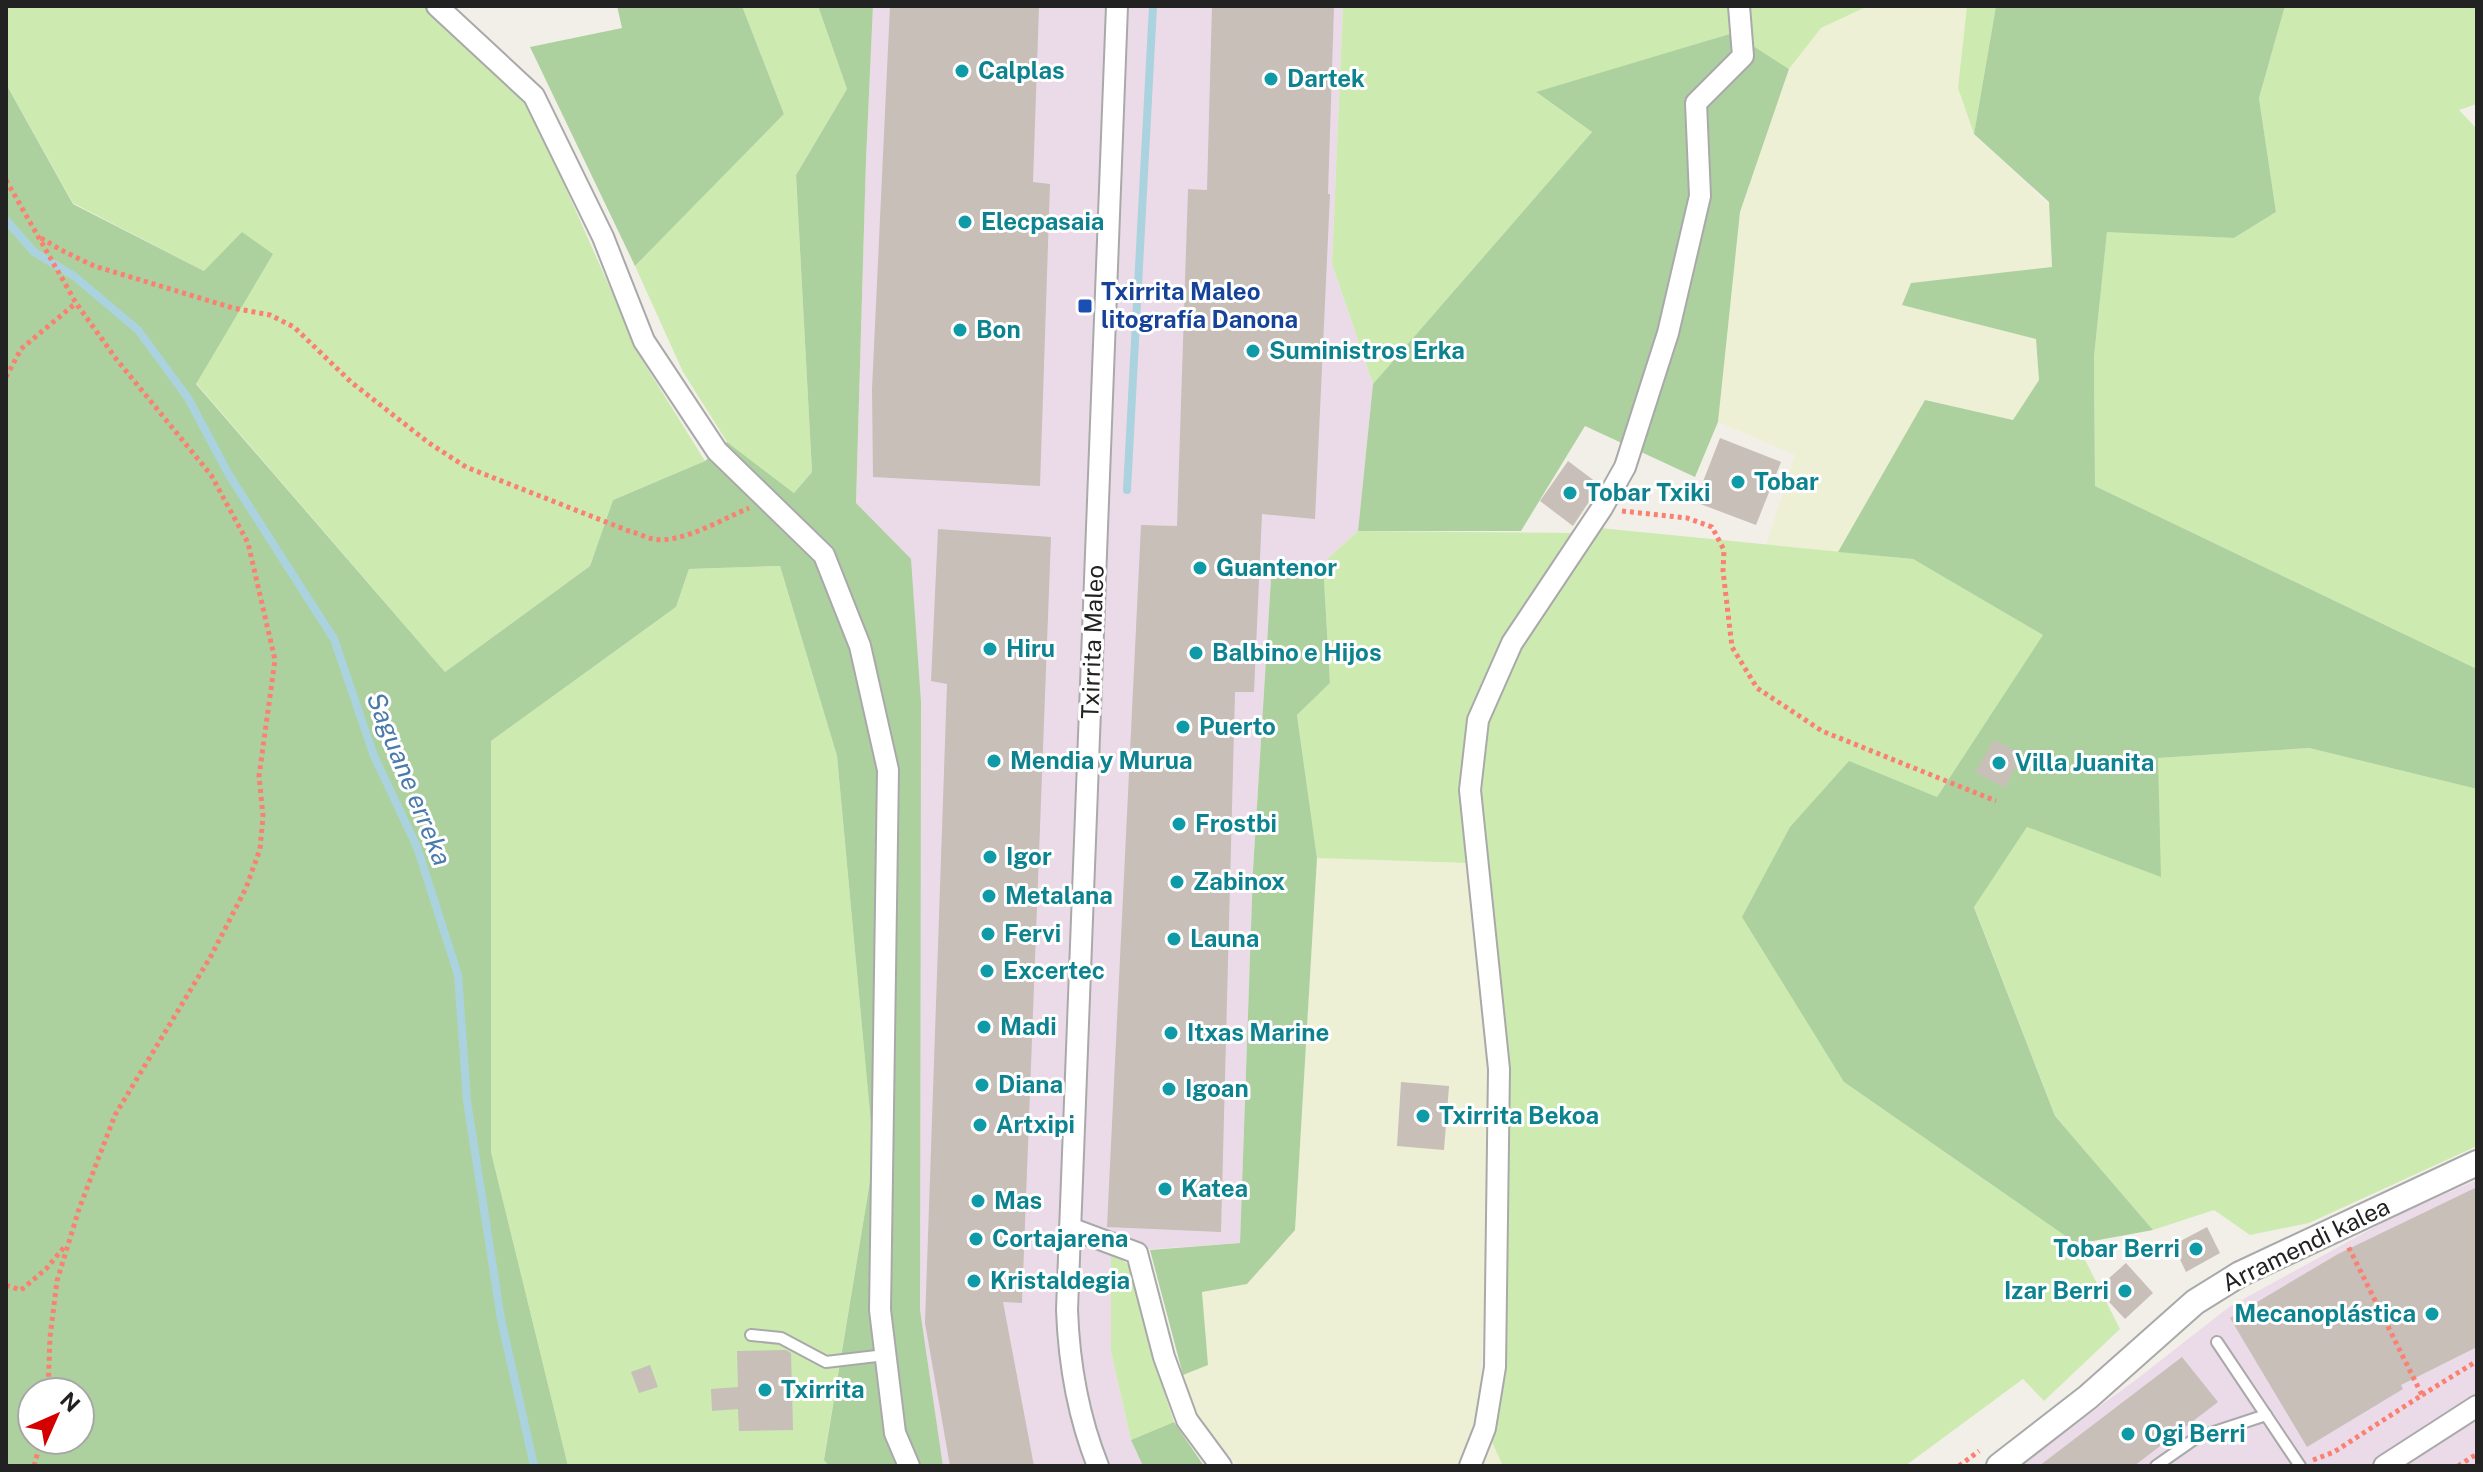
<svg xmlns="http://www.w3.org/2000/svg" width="2483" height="1472" font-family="'Public Sans',sans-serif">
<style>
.industrial{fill:#ebdbe8}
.farmland{fill:#eef0d5}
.grass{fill:#cdebb0}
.forest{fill:#add19e;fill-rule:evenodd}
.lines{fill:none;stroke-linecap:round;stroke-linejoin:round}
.stream{stroke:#aad3df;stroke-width:8}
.building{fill:#c7bfb8}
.service-casing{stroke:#a9a9a9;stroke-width:14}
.minor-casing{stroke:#a9a9a9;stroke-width:24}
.tertiary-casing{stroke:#a9a9a9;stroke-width:28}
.path{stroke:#fa8072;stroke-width:5;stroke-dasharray:4 4;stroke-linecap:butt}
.service{stroke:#fff;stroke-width:10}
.minor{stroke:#fff;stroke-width:20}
.tertiary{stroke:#fff;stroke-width:24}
.culture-dot{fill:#0f9aa8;stroke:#fff;stroke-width:3}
.transit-dot{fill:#1a4fb4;stroke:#fff;stroke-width:3}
.labels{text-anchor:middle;stroke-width:6;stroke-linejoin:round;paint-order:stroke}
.culture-label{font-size:24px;font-weight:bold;fill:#0d838f;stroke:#fff;text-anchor:start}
.transit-label{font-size:24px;font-weight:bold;fill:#164399;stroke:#fff;text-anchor:start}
.street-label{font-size:24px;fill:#222;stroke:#fff}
.water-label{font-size:26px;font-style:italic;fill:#4a7aab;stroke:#fff}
</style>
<rect width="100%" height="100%" fill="#f2efe9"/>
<g class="industrial">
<path d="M 873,6 L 1343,6 L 1332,264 L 1373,384 L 1358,531 L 1323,563 L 1272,562 L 1253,870 L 1240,1243 L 1112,1252 L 1111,1352 L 1131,1440 L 1143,1466 L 943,1466 L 920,1310 L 856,503 L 866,160 Z"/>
<path d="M 2477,1180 L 2477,1466 L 2017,1466 L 2133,1382 L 2229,1307 L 2393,1217 Z"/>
</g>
<g class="farmland">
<path d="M 1868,6 L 1967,6 L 1958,88 L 1974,134 L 2049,205 L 2052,268 L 1911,283 L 2036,339 L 2039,380 L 2013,420 L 1925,400 L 1838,552 L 1766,545 L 1795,455 L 1718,422 L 1740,212 L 1789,69 L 1821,28 Z"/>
<path d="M 1317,858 L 1468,863 L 1492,1069 L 1489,1267 L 1479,1398 L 1490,1438 L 1503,1466 L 1239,1466 L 1218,1444 L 1195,1411 L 1183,1375 L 1207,1365 L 1202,1292 L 1247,1284 L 1295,1230 Z"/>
</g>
<g class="grass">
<path d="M 6,6 L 424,6 L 528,103 L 641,358 L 705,461 L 613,500 L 590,566 L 445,672 L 196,383 L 204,271 L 73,203 L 6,84 Z"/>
<path d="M 742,6 L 818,6 L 847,89 L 796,175 L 812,472 L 794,493 L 727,442 L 683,372 L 635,266 L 784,114 Z"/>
<path d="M 1343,6 L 1868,6 L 1821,28 L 1789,69 L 1733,33 L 1537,93 L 1592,132 L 1373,384 L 1332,264 Z"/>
<path d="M 1967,6 L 1996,6 L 1974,134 L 1958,88 Z"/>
<path d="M 2285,6 L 2477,6 L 2477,104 L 2459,110 L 2477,129 L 2477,669 L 2095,486 L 2094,357 L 2107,231 L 2234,238 L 2276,212 L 2259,98 Z"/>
<path d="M 1600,528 L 1913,559 L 2044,635 L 1937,797 L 1844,1082 L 2077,1244 L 2120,1329 L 2044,1401 L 2023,1379 L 1905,1466 L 1503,1466 L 1490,1438 L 1506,1375 L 1506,1069 L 1481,789 L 1485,721 L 1520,645 Z"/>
<path d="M 1358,531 L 1574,533 L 1470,716 L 1468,863 L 1317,858 L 1297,715 L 1330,683 L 1323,563 Z"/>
<path d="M 780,566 L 837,756 L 874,1157 L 824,1459 L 829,1466 L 568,1466 L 491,1152 L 491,741 L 676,607 L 689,569 Z"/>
<path d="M 2309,748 L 2477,789 L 2477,1146 L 2309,1223 L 2250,1235 L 2214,1210 L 2153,1230 L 2055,1116 L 1974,906 L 2027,827 L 2157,758 Z"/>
<path d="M 1111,1253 L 1132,1267 L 1157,1370 L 1174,1422 L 1131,1440 L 1111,1352 Z"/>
</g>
<g class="forest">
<path d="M 617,6 L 742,6 L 784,114 L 635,266 L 530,47 L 622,28 Z"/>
<path d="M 818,6 L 873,6 L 866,160 L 856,503 L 911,559 L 921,702 L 920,1310 L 943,1466 L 829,1466 L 824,1460 L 874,1157 L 837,756 L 780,566 L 689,569 L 676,607 L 491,741 L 491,1152 L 568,1466 L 6,1466 L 6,84 L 73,204 L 204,271 L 242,232 L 273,254 L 196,384 L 445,672 L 590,566 L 613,500 L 705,461 L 727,442 L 794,493 L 812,472 L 796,175 L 847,89 ZM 32,1392 L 80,1392 L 80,1440 L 32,1440 Z"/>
<path d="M 1996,6 L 2285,6 L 2259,98 L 2276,212 L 2234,238 L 2107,232 L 2094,357 L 2095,486 L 2477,669 L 2477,789 L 2309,748 L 2158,758 L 2161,877 L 2027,827 L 1974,907 L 2055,1116 L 2153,1230 L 2077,1244 L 1844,1082 L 1742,917 L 1790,827 L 1849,761 L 1937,797 L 2043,635 L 1913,559 L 1838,552 L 1925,400 L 2013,420 L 2039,380 L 2036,339 L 1902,305 L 1911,283 L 2052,267 L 2049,202 L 1974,134 Z"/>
<path d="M 1733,33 L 1789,69 L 1740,212 L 1718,422 L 1695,477 L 1585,426 L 1521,531 L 1358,531 L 1373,384 L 1592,132 L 1536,92 Z"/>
<path d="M 1272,562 L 1323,563 L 1330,683 L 1297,715 L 1317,858 L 1295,1230 L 1247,1284 L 1202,1292 L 1208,1365 L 1183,1375 L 1150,1250 L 1240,1243 L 1253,870 Z"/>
<path d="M 1174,1422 L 1204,1466 L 1143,1466 L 1131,1440 Z"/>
</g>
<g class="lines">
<g class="stream">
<path d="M 6,220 L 34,252 L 74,276 L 138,330 L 188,398 L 229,475 L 334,639 L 374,756 L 417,847 L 458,975 L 467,1101 L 501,1319 L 534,1466"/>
<path d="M 1127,490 L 1153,6"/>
</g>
</g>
<g class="building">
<path d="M 890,6 L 1039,6 L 1033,182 L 1050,184 L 1040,486 L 873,477 L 872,389 Z"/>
<path d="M 1212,6 L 1334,6 L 1328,194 L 1330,194 L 1315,519 L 1262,514 L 1254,692 L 1235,692 L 1221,1232 L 1107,1227 L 1141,525 L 1177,526 L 1188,189 L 1207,190 Z"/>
<path d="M 1720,438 L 1781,462 L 1756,525 L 1695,502 Z"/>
<path d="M 1568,461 L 1600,485 L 1573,526 L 1540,501 Z"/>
<path d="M 938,529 L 1051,537 L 1022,1303 L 1003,1302 L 1034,1466 L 950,1466 L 925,1323 L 947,684 L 931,681 Z"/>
<path d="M 1994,740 L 2022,754 L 2005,788 L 1975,772 Z"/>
<path d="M 1401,1082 L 1449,1086 L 1444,1150 L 1397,1146 Z"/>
<path d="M 2477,1187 L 2477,1347 L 2401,1385 L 2403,1389 L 2307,1447 L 2230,1318 L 2338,1254 Z"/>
<path d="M 2207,1227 L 2220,1253 L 2186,1272 L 2173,1245 Z"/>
<path d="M 2126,1263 L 2153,1293 L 2125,1319 L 2097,1289 Z"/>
<path d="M 786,1350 L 791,1353 L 793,1430 L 739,1431 L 738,1409 L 712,1411 L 711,1389 L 738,1387 L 737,1351 Z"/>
<path d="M 2182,1357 L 2218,1402 L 2134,1466 L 2039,1466 Z"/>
<path d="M 650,1365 L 658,1387 L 639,1393 L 631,1372 Z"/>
</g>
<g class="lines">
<defs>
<g id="service">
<path d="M 751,1335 L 781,1338 L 826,1362 L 885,1355"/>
<path d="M 2217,1342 L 2300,1466"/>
<path d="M 2156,1466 L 2196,1438 L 2266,1415"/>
</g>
<g id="minor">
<path d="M 437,6 L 534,96 L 603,237 L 644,341 L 717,451 L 824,555 L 860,646 L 888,770 L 880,1310 L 895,1433 L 909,1466"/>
<path d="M 1070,1228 L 1137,1253 L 1164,1357 L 1187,1420 L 1221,1466"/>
<path d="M 1098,1466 C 1078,1416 1069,1364 1067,1310 L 1117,6"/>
<path d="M 1470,1466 L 1485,1428 L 1495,1367 L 1499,1069 L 1470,790 L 1478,720 L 1512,643 L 1602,508 L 1625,467 L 1668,333 L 1700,196 L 1696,103 L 1743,56 L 1739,6"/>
<path d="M 2384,1466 L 2477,1406"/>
</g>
<path id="tertiary" d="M 1999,1466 L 2088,1397 L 2195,1302 L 2240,1274 L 2477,1163"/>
</defs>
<use href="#service" class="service-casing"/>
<use href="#minor" class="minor-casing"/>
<use href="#tertiary" class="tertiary-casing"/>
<g class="path">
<path d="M 6,180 L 76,303 L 117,360 L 211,475 L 248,543 L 275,660 L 259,776 L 263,816 L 260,849 L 246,888 L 211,956 L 115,1115 L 79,1209 L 57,1281 L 50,1337 L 48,1392"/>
<path d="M 41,238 L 61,250 L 94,266 L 233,308 L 270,315 L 294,327 L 351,382 L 429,443 L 466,467 L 629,531 C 637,533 645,537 653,539 C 682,544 722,519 749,508"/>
<path d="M 6,377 L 21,349 L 76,303"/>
<path d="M 1622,511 L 1687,518 L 1712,527 L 1724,550 L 1723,571 L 1732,647 L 1757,688 L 1822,731 L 1996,801"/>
<path d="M 6,1285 L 21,1290 L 46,1269 L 65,1246"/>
<path d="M 2422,1395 L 2477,1361"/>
<path d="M 2313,1460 L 2334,1452 L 2422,1395 L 2348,1246"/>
<path d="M 34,1466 L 41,1440"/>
<path d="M 1959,1466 L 1979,1451"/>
<path d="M 2458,1466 L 2477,1454"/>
</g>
<use href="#service" class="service"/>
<use href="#minor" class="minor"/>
<use href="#tertiary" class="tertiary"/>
</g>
<g class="culture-dot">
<circle cx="962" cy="71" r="8"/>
<circle cx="1271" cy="79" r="8"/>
<circle cx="965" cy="222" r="8"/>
<circle cx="960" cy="330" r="8"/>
<circle cx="1253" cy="351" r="8"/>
<circle cx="1738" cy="482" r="8"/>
<circle cx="1570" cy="493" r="8"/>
<circle cx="1200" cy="568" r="8"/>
<circle cx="990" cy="649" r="8"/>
<circle cx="1196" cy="653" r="8"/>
<circle cx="1183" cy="727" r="8"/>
<circle cx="994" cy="761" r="8"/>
<circle cx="1999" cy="763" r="8"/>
<circle cx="1179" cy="824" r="8"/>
<circle cx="990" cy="857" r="8"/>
<circle cx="1177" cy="882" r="8"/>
<circle cx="989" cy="896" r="8"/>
<circle cx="988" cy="934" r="8"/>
<circle cx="1174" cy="939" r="8"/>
<circle cx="987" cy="971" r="8"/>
<circle cx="984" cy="1027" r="8"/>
<circle cx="1171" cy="1033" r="8"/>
<circle cx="982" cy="1085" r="8"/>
<circle cx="1169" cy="1089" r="8"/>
<circle cx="1423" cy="1116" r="8"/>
<circle cx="980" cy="1125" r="8"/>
<circle cx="1165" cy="1189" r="8"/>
<circle cx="978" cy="1201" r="8"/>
<circle cx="976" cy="1239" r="8"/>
<circle cx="2196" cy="1249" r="8"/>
<circle cx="974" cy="1281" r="8"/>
<circle cx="2125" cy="1291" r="8"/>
<circle cx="2432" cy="1314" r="8"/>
<circle cx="765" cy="1390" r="8"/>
<circle cx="2128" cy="1434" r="8"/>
</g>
<rect class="transit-dot" x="1077" y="298" width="16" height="16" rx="4"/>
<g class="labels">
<g class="culture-label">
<text x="978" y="79">Calplas</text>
<text x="1287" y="87">Dartek</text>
<text x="981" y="230">Elecpasaia</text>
<text x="976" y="338">Bon</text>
<text x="1269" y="359">Suministros Erka</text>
<text x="1754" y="490">Tobar</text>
<text x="1586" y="501">Tobar Txiki</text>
<text x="1216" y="576">Guantenor</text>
<text x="1006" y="657">Hiru</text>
<text x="1212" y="661">Balbino e Hijos</text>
<text x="1199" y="735">Puerto</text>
<text x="1010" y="769">Mendia y Murua</text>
<text x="2015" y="771">Villa Juanita</text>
<text x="1195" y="832">Frostbi</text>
<text x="1006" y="865">Igor</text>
<text x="1193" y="890">Zabinox</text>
<text x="1005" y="904">Metalana</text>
<text x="1004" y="942">Fervi</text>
<text x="1190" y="947">Launa</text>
<text x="1003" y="979">Excertec</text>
<text x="1000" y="1035">Madi</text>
<text x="1187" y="1041">Itxas Marine</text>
<text x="998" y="1093">Diana</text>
<text x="1185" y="1097">Igoan</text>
<text x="1439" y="1124">Txirrita Bekoa</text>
<text x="996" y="1133">Artxipi</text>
<text x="1181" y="1197">Katea</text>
<text x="994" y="1209">Mas</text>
<text x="992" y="1247">Cortajarena</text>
<text x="2180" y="1257" text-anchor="end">Tobar Berri</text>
<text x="990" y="1289">Kristaldegia</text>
<text x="2109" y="1299" text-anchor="end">Izar Berri</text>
<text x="2416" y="1322" text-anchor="end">Mecanoplástica</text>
<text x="781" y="1398">Txirrita</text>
<text x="2144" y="1442">Ogi Berri</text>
</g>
<g class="transit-label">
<text x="1101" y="300">Txirrita Maleo<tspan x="1101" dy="28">litografía Danona</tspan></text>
</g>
<g class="street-label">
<text transform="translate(1093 642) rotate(-88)" y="8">Txirrita Maleo</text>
<text transform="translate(2306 1245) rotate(-26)" y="8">Arramendi kalea</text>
</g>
<g class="water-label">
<text transform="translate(409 779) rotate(68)" y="9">Saguane erreka</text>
</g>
</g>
<rect width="2483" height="1472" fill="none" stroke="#222222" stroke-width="16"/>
<g transform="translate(56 1416) rotate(45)"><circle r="38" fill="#ffffff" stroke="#a7a7a7" stroke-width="2"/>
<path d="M0-6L14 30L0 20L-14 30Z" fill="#d40000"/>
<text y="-12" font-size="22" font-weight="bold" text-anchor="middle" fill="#222222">N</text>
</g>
</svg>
